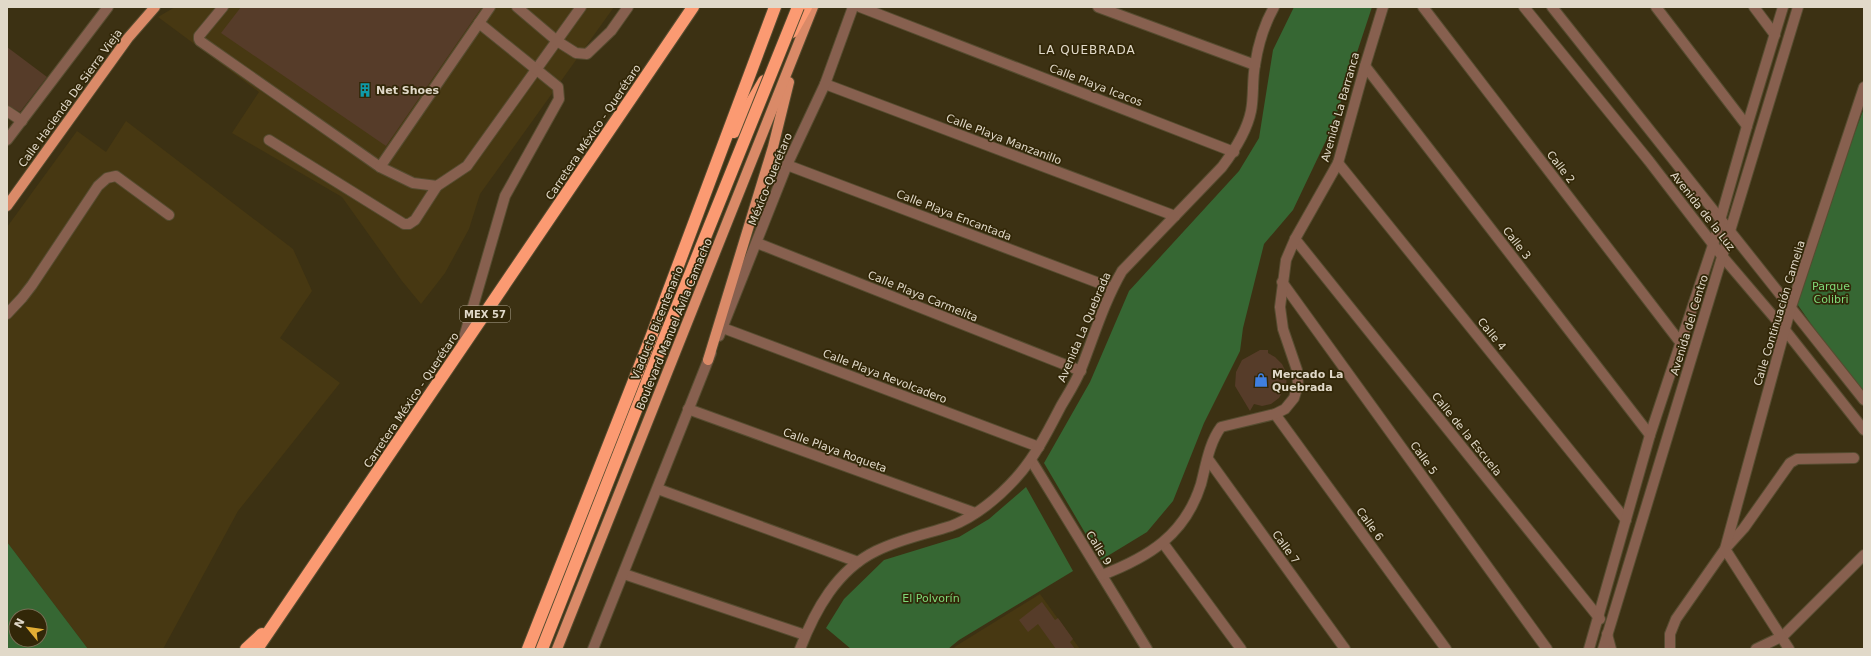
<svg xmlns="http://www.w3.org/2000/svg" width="1871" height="656" font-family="'DejaVu Sans',sans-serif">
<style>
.built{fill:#473812}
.green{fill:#366733;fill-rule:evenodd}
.building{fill:#563c29}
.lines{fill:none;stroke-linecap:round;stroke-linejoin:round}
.minor-casing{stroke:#564c30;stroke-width:12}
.major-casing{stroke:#564c30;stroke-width:12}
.highway-casing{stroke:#564c30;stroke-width:14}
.minor{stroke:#87604f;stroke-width:10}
.major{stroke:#da8a68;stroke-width:10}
.highway{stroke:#fb9a72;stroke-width:12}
.highway-bridge-casing{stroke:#564c30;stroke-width:14;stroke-linecap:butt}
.highway-bridge{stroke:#fb9a72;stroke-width:12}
.labels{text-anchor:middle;stroke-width:3.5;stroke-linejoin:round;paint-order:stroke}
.shield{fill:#322708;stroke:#aca48f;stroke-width:1}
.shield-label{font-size:10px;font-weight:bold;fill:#e1d9c9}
.street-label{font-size:11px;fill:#e1d9c9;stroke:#322708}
.poi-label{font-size:11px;font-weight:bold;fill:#e1d9c9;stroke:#322708;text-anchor:start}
.park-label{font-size:11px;fill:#7fda79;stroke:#322708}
.neighbourhood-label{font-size:12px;letter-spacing:1px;fill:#e1d9c9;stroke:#322708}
</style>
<rect width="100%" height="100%" fill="#3c3113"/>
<g class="built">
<path d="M 175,7 L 614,7 L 480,194 L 469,229 L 445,273 L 421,304 L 402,281 L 342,197 L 232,133 L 259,92 L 158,17 Z"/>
<path d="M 126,121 L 293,249 L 312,291 L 280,338 L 340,383 L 238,511 L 163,649 L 88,649 L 7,542 L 7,227 L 77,131 L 106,152 Z"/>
<path d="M 1040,594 L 1080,649 L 953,649 L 956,646 Z"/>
</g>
<g class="green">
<path d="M 1294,7 L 1372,7 L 1332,128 L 1293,210 L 1264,244 L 1243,328 L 1240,351 L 1204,423 L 1173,501 L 1147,532 L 1101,560 L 1044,463 L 1090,382 L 1129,291 L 1239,171 L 1259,138 L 1273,50 Z"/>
<path d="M 1864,108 L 1864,400 L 1793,298 Z"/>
<path d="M 1026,487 L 1073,571 L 959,640 L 948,649 L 851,649 L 826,628 L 844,599 L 884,560 L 959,537 L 989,519 Z"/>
<path d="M 7,542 L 88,649 L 7,649 ZM 16,616 L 40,616 L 40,640 L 16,640 Z"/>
</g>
<g class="building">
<path d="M 241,7 L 482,7 L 386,146 L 221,33 Z"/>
<path d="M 7,47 L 47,77 L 20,112 L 7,105 Z"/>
<path d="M 1260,350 L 1268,350 L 1268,353 L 1275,357 L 1282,364 L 1287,374 L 1286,386 L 1279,398 L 1271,404 L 1262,406 L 1254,404 L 1250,411 L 1235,386 L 1236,372 L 1242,360 Z"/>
<path d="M 1042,602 L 1055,620 L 1058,618 L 1073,639 L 1070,642 L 1075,649 L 1056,649 L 1038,624 L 1028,632 L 1019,620 Z"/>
</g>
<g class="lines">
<defs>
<g id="minor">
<path d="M 223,7 L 199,36 L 199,39 L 200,41 L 380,167"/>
<path d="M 490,7 L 380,167 L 413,183 L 437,186 L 467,166 L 581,7"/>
<path d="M 517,7 L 557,41 L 576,53 L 587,54 L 611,31 L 628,7"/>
<path d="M 860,7 L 1234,152"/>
<path d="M 1098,7 L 1255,65"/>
<path d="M 1423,7 L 1680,342"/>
<path d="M 1524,7 L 1649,161 L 1722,256 L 1785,330 L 1864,430"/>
<path d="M 1552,7 L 1864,400"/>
<path d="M 1656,7 L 1747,126"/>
<path d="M 1754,7 L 1775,35"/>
<path d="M 1365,66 L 1650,435"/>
<path d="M 825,84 L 1175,216"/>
<path d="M 7,111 L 22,121"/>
<path d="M 7,140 L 108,7"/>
<path d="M 269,140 L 404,224 L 409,224 L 415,220 L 437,186"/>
<path d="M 1338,163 L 1626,520"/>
<path d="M 787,165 L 1112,288"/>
<path d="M 1295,239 L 1600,619"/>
<path d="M 757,243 L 1081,371"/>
<path d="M 1282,282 L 1547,649"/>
<path d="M 7,314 L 22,298 L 32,285 L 98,186 L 107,178 L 116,176 L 169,215"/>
<path d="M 723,328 L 1039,447"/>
<path d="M 719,336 L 787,165 L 825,84 L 853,7"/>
<path d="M 463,341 L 505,196 L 559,99 L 558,87 L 479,23"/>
<path d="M 688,409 L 975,513"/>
<path d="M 1275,414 L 1446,649"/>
<path d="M 1208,459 L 1345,649"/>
<path d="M 1031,460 L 1147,649"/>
<path d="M 658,489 L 858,562"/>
<path d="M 1163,543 L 1241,649"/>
<path d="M 624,574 L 805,635"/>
<path d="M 1102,575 C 1149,557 1185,535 1201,484 C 1206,465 1209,443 1221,427 L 1275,414 L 1285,409 L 1294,398 L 1298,385 L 1297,370 L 1283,329 L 1280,307 L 1286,260 L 1295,239 L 1338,163 L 1365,66 L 1383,7"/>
<path d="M 1607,634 L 1611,649"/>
<path d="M 593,649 L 711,353"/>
<path d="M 800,649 C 815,610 837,570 876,551 C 900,539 926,534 951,526 C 975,517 999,497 1016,478 C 1035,457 1048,431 1061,406 C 1068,394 1076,382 1081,369 C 1094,336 1104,302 1122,271 L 1222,167 C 1234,151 1247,131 1251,111 C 1254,96 1252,80 1255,65 C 1258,45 1264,25 1274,7"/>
<path d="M 1589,649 L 1650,435 L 1713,245 L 1747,126 L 1783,7"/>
<path d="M 1603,649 L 1798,7"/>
<path d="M 1670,649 L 1670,634 L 1676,619 L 1725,549 L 1744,528 L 1790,463 L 1797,459 L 1854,458"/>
<path d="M 1756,649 L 1783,636 L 1864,555"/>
<path d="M 1789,649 L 1725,549 L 1791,307 L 1864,87"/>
</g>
<g id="major">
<path d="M 7,206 L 128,38 L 155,7"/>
<path d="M 708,360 L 773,147 L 789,82"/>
<path d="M 557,649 L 813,7"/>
</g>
<g id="highway">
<path d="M 792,32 L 806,7"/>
<path d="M 734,132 L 764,81"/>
<path d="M 246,649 L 262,634"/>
<path d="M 257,649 L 693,7"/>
<path d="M 528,649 L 652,335 L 775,7"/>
<path d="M 542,649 L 664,339"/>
</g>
</defs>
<use href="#minor" class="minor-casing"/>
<use href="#major" class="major-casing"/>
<use href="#highway" class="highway-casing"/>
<use href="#minor" class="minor"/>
<use href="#major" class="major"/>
<use href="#highway" class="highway"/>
<defs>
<path id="highway-bridge" d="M 664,339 L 798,7"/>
</defs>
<use href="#highway-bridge" class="highway-bridge-casing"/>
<use href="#highway-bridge" class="highway-bridge"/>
</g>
<defs>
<symbol id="building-bare" viewBox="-9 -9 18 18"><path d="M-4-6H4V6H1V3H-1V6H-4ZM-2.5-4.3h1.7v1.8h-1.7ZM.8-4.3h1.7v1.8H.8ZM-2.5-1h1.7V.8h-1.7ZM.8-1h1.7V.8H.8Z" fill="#0f9aa8" stroke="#322708" stroke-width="2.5" paint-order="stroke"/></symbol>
<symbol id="shop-bare" viewBox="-9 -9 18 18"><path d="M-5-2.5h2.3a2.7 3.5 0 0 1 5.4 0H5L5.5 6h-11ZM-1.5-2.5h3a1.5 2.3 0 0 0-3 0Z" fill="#3f7fe0" stroke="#322708" stroke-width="2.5" paint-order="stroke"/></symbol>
</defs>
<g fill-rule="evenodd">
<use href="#building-bare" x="355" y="80" width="20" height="20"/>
<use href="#shop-bare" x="1251" y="370" width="20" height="20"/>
</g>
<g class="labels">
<rect class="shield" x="460" y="306" width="50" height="16" rx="3"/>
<g class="shield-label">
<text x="485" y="318">MEX 57</text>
</g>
<g class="street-label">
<text transform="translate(1096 85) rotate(21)" y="4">Calle Playa Icacos</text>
<text transform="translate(70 98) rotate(-54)" y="4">Calle Hacienda De Sierra Vieja</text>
<text transform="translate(1340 107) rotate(-74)" y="4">Avenida La Barranca</text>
<text transform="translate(593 132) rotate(-56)" y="4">Carretera México - Querétaro</text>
<text transform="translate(1004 139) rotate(21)" y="4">Calle Playa Manzanillo</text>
<text transform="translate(1561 167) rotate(52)" y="4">Calle 2</text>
<text transform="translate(770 179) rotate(-68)" y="4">México-Querétaro</text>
<text transform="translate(1703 211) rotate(52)" y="4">Avenida de la Luz</text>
<text transform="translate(954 215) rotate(21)" y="4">Calle Playa Encantada</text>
<text transform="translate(1517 243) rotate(52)" y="4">Calle 3</text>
<text transform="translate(923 296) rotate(22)" y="4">Calle Playa Carmelita</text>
<text transform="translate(1779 313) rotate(-73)" y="4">Calle Continuación Camelia</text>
<text transform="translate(657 323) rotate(-68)" y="4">Viaducto Bicentenario</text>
<text transform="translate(674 324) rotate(-68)" y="4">Boulevard Manuel Ávila Camacho</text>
<text transform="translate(1689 325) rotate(-73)" y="4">Avenida del Centro</text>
<text transform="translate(1084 327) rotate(-67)" y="4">Avenida La Quebrada</text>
<text transform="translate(1492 334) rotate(51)" y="4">Calle 4</text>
<text transform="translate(885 376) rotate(21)" y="4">Calle Playa Revolcadero</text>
<text transform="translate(411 400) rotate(-56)" y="4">Carretera México - Querétaro</text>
<text transform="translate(1467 434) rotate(51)" y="4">Calle de la Escuela</text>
<text transform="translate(835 450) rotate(20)" y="4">Calle Playa Roqueta</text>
<text transform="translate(1424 458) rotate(54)" y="4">Calle 5</text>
<text transform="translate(1370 524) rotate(54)" y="4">Calle 6</text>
<text transform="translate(1286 547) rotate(54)" y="4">Calle 7</text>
<text transform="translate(1099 548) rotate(58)" y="4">Calle 9</text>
</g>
<g class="poi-label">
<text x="376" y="94">Net Shoes</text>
<text x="1272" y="378">Mercado La<tspan x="1272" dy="13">Quebrada</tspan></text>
</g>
<g class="park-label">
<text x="1831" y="290">Parque<tspan x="1831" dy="13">Colibri</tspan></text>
<text x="931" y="602">El Polvorín</text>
</g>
<g class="neighbourhood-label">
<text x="1087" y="54">LA QUEBRADA</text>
</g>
</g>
<rect width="1871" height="656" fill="none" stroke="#e1d9c9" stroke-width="16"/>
<g transform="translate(28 628) rotate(299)"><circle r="19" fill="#322708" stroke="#786e55"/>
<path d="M0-3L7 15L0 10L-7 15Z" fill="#e3ae34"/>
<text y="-6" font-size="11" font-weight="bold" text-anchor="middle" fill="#e1d9c9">N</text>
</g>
</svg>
